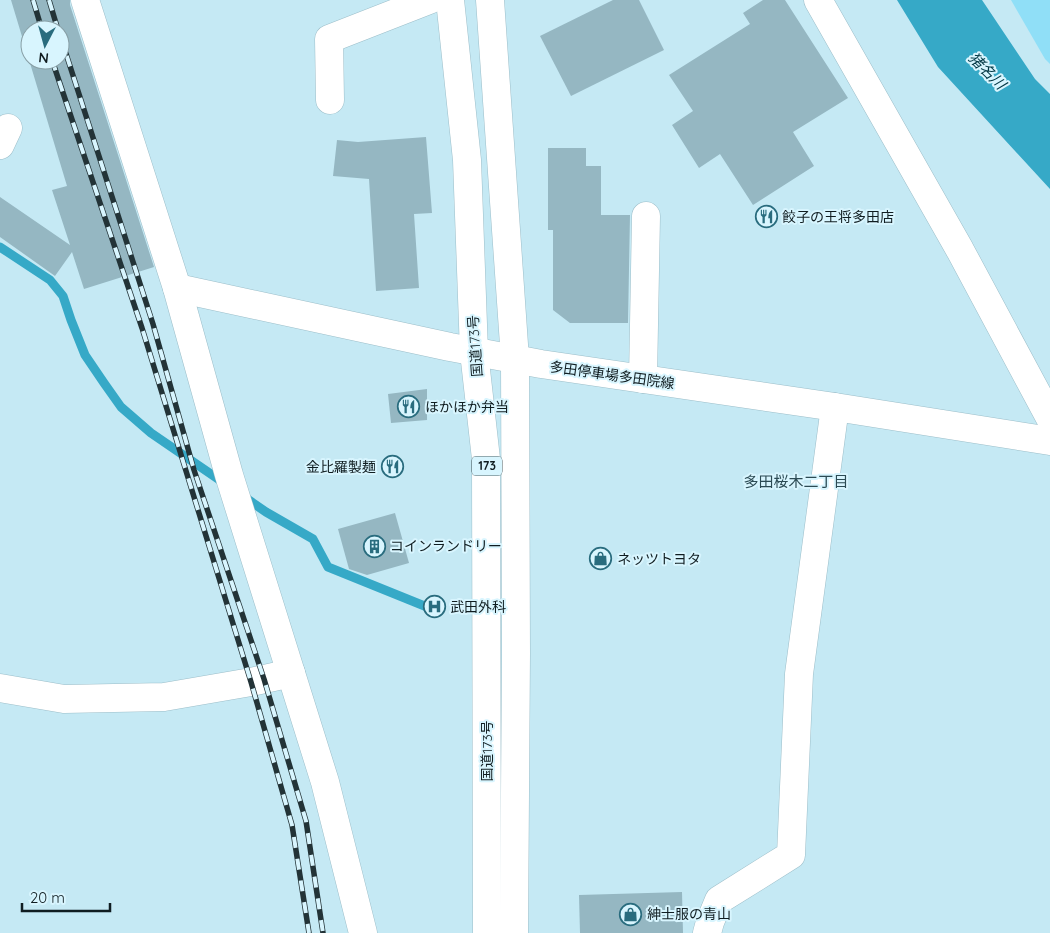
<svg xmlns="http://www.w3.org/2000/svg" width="1050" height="933" font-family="Quicksand,'Noto Sans JP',sans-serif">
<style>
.green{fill:#90dff7}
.water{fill:#36a9c7}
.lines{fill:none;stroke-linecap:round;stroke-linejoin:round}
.stream{stroke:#36a9c7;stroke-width:9}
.building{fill:#95b7c2;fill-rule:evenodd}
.street-casing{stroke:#9cbec9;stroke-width:29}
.secondary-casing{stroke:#9cbec9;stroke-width:29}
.highway-casing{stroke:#9cbec9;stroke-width:29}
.street{stroke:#fff;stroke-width:28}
.secondary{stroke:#fff;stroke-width:28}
.highway{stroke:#fff;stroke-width:28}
.rail-casing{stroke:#233337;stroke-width:5.5}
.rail{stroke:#d8f5fe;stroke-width:4;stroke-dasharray:11;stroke-linecap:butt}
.labels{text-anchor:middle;stroke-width:4;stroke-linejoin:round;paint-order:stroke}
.shield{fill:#d8f5fe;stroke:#4c5e63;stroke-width:1}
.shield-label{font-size:12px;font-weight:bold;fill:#101d21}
.poi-label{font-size:14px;fill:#101d21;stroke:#d8f5fe;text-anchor:start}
.street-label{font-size:14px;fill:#101d21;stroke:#d8f5fe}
.water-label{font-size:15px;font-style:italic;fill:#023744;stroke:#d8f5fe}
.neighbourhood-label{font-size:15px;fill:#2c4b54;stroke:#d8f5fe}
</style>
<rect width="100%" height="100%" fill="#c5e9f4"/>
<path class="green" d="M 1011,0 L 1050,0 L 1050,64 L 1045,59 Z"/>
<path class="water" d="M 897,0 L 982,0 L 1035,79 L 1050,94 L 1050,189 L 938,67 Z"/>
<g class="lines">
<g class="stream">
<path d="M 0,247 L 50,280 L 63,296 L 71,320 L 85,355 L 104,383 L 121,407 L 151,433 L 224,483"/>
<path d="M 243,496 L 266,512 L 313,539 L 328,567 L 427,607"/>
</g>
</g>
<g class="building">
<path d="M 11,0 L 70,0 L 70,5 L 154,267 L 84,289 L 72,252 L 55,276 L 0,237 L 0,197 L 70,245 L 52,190 L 67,186 ZM 30,30 L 60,30 L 60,60 L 30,60 Z"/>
<path d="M 613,0 L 639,0 L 664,50 L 571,96 L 540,36 Z"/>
<path d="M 763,0 L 785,0 L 848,98 L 793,132 L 814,166 L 753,205 L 720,154 L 699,168 L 672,125 L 693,111 L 669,75 L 750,24 L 743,13 Z"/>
<path d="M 426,137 L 432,213 L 414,214 L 419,288 L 376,291 L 369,179 L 333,176 L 337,140 L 358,142 Z"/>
<path d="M 548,148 L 586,148 L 586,166 L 601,166 L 601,215 L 630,215 L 628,323 L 570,323 L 553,310 L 553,230 L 548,230 Z"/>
<path d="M 427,389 L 427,420 L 391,423 L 388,394 Z"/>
<path d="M 395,513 L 409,563 L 367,575 L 349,569 L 338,529 Z"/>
<path d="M 682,892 L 683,933 L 580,933 L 579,895 Z"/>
</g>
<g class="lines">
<defs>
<g id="street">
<path d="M 85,0 L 177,288 L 229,475 L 325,782 L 363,933"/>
<path d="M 330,100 L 329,39 L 429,0"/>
<path d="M 0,145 L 8,128"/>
<path d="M 643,379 L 646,216"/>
<path d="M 0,688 L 64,699 L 164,697 L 251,682 L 291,673"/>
</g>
<g id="secondary">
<path d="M 818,0 L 960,250 L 1050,418"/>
<path d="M 177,288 L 450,347 L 541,364 L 835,407 L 1050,441"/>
<path d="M 707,933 L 710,922 L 719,900 L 791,855 L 799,674 L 835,407"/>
</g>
<g id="highway">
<path d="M 450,0 L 467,160 L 474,352 L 486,459 L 487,933"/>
<path d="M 490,0 L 515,359 L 516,653 L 514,933"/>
</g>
</defs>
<use href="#street" class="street-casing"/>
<use href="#secondary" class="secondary-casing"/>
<use href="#highway" class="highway-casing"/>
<use href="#street" class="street"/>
<use href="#secondary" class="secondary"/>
<use href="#highway" class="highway"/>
<defs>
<g id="rail">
<path d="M 33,0 L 42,30"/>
<path d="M 49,0 L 58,30"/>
<path d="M 60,35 L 153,324 L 194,470 L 264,679 L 306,821 L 323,933"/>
<path d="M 52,60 L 142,328 L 251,682 L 292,825 L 309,933"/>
</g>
</defs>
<use href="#rail" class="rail-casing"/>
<use href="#rail" class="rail"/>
</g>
<defs>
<symbol id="restaurant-ring" viewBox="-11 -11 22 22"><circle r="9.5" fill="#d8f5fe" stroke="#296c7e" stroke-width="1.5"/><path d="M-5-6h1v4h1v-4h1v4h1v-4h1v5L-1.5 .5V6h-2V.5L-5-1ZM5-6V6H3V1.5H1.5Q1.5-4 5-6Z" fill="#296c7e"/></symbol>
<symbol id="building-ring" viewBox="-11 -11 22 22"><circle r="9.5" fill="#d8f5fe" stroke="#296c7e" stroke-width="1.5"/><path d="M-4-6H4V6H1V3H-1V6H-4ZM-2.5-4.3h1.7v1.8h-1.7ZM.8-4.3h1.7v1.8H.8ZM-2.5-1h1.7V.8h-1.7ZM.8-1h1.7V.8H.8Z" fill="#296c7e"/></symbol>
<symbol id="shop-ring" viewBox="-11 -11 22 22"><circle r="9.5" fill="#d8f5fe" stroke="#296c7e" stroke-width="1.5"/><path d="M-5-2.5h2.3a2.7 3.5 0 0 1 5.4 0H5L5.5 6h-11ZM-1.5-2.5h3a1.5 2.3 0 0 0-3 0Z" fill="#296c7e"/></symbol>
<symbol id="hospital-ring" viewBox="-11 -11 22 22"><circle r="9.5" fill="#d8f5fe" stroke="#296c7e" stroke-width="1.5"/><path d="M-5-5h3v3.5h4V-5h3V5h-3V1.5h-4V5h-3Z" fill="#296c7e"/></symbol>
</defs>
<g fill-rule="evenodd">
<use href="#restaurant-ring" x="754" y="204" width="25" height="25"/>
<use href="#restaurant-ring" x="396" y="394" width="25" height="25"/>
<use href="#restaurant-ring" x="380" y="454" width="25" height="25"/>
<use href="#building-ring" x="362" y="534" width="25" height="25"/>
<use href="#shop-ring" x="588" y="546" width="25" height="25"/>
<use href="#hospital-ring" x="422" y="594" width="25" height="25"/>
<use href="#shop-ring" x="618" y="902" width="25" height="25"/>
</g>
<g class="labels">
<rect class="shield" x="472" y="456.5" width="30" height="19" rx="4"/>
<g class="shield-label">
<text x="487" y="470">173</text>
</g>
<g class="poi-label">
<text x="782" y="222">餃子の王将多田店</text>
<text x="425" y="412">ほかほか弁当</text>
<text x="376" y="472" text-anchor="end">金比羅製麺</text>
<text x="390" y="551">コインランドリー</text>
<text x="617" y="564">ネッツトヨタ</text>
<text x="450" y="612">武田外科</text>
<text x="647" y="919">紳士服の青山</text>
</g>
<g class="street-label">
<text transform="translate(475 346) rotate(-94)" y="5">国道173号</text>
<text transform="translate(612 375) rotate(8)" y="5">多田停車場多田院線</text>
<text transform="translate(487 751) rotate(-90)" y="5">国道173号</text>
</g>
<g class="water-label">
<text transform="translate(987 71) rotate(45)" y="5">猪名川</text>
</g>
<g class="neighbourhood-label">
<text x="796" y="487">多田桜木二丁目</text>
</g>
</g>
<g transform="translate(45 45) rotate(186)"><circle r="24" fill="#d8f5fe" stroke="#889fa6"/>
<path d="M0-4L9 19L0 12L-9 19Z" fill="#296c7e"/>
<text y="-8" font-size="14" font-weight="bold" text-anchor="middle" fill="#101d21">N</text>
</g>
<path d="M22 903v8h88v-8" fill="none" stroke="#101d21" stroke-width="2.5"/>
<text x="30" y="903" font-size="15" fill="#101d21" stroke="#d8f5fe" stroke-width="4" paint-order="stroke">20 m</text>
</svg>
